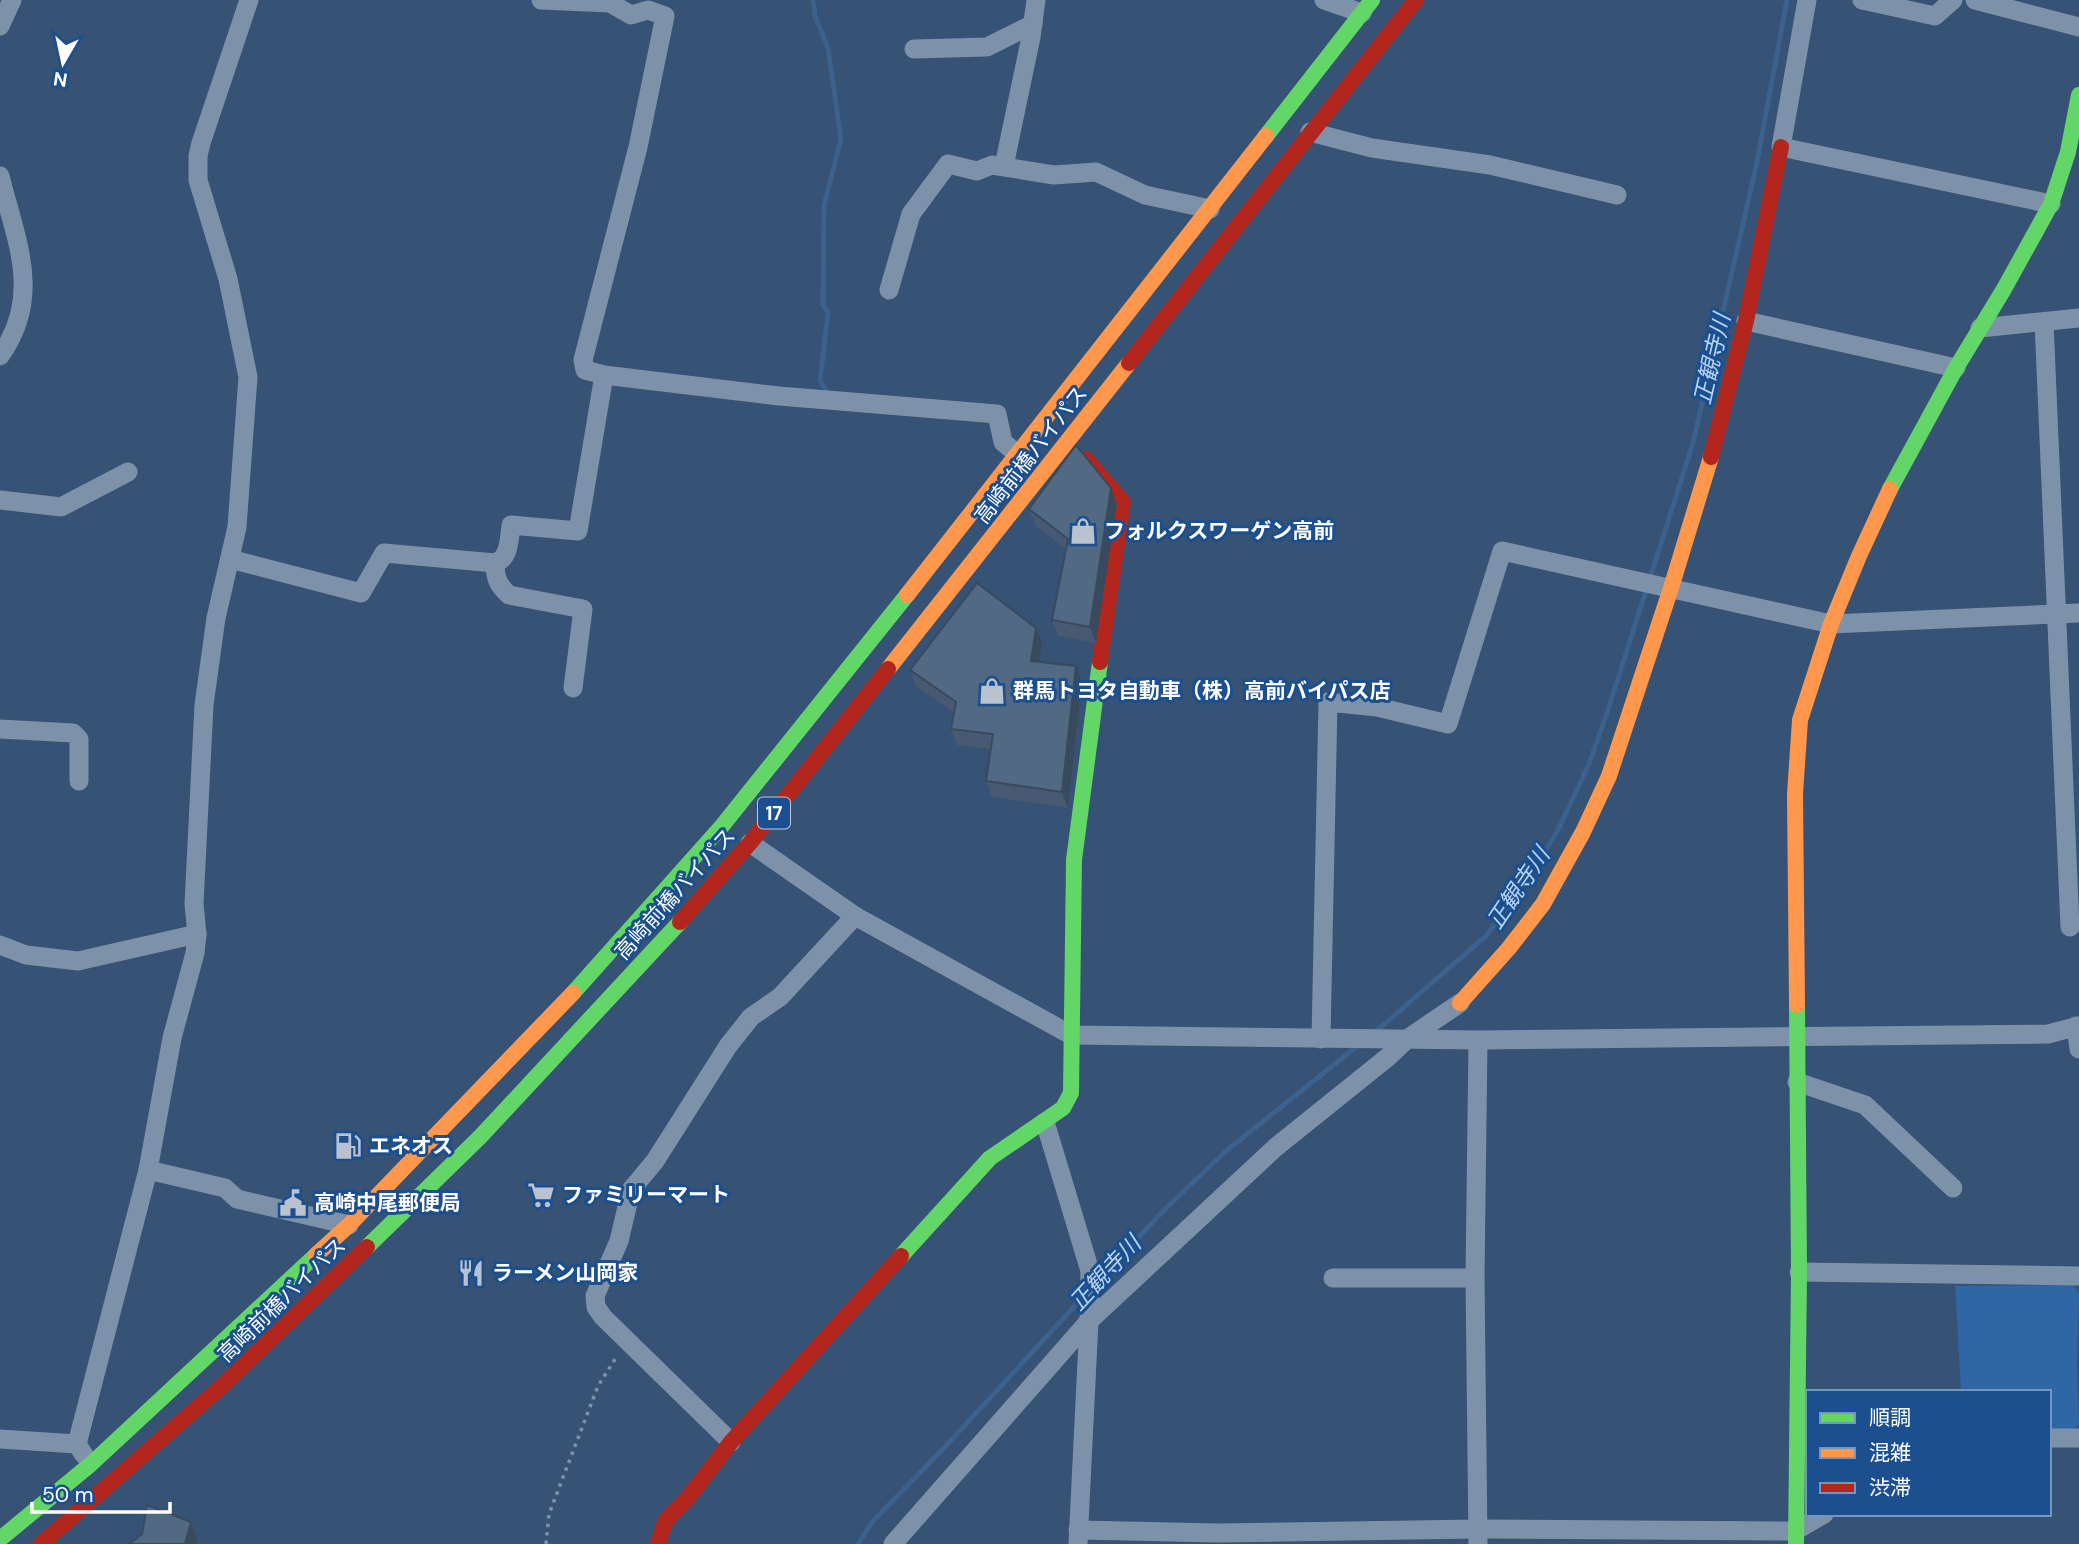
<svg xmlns="http://www.w3.org/2000/svg" width="2079" height="1544" font-family="'DM Sans','Noto Sans JP',sans-serif">
<style>
.green{fill:#2f66a5}
.lines{fill:none;stroke-linecap:round;stroke-linejoin:round}
.stream{stroke:#3b618d;stroke-width:5}
.path{stroke:#7d92a8;stroke-width:3.5;stroke-dasharray:3.5 5;stroke-linecap:butt}
.street{stroke:#7d92a8;stroke-width:19}
.fast{stroke:#63d668;stroke-width:16}
.slow{stroke:#ff974d;stroke-width:16}
.jam{stroke:#b3261e;stroke-width:16}
.wall{fill:#475a72}
.shaded-wall{fill:#394a5c}
.building{fill:#526984;stroke:#394a5c;stroke-width:2}
.labels{text-anchor:middle;stroke-width:6;stroke-linejoin:round;paint-order:stroke}
.shield{fill:#1b4f8f;stroke:#bbcadd;stroke-width:2}
.shield-label{font-size:19px;font-weight:bold;fill:#fff}
.street-label{font-size:21px;fill:#fff;stroke:#1b4f8f}
.poi-label{font-size:21px;font-weight:bold;fill:#fff;stroke:#1b4f8f;text-anchor:start}
.water-label{font-size:23px;font-style:italic;fill:#b5d3f5;stroke:#1b4f8f}
</style>
<rect width="100%" height="100%" fill="#365274"/>
<path class="green" d="M 2073,1285 L 2079,1294 L 2077,1366 L 2079,1425 L 2069,1434 L 2049,1432 L 2049,1392 L 1961,1392 L 1955,1286 Z"/>
<g class="lines">
<g class="stream">
<path d="M 813,0 L 815,16 L 828,48 L 841,139 L 824,205 L 823,305 L 828,313 L 820,381 L 828,393"/>
<path d="M 1374,1033 L 1486,936 L 1525,883 L 1557,832 L 1589,764 L 1608,710 L 1693,443 L 1756,167 L 1787,0"/>
<path d="M 1096,1283 L 1166,1208 L 1226,1151 L 1360,1044"/>
<path d="M 858,1544 L 873,1521 L 943,1449 L 1084,1296"/>
</g>
<path class="path" d="M 546,1544 L 549,1514 L 598,1386 L 617,1356"/>
<g class="street">
<path d="M 541,0 L 610,3 L 613,0"/>
<path d="M 1324,0 L 1362,13"/>
<path d="M 1807,0 L 1781,147 L 2051,204"/>
<path d="M 1862,0 L 1935,16 L 1953,0"/>
<path d="M 1975,0 L 2079,27"/>
<path d="M 610,3 L 631,15 L 648,10 L 665,16 L 638,147 L 583,360 L 585,370 L 604,375 L 779,396 L 997,414 L 1003,442 L 1018,455"/>
<path d="M 0,26 L 12,0"/>
<path d="M 914,49 L 987,47 L 1033,24"/>
<path d="M 1310,132 L 1372,148 L 1490,165 L 1617,195"/>
<path d="M 1004,166 L 1031,37 L 1036,0"/>
<path d="M 0,176 C 16,241 43,296 0,356"/>
<path d="M 889,290 L 911,214 L 948,164 L 977,171 L 992,165 L 1054,175 L 1096,172 L 1145,195 L 1210,209"/>
<path d="M 1746,321 L 1956,368"/>
<path d="M 2044,322 L 2070,927"/>
<path d="M 1980,328 L 2079,318"/>
<path d="M 0,500 L 61,507 L 128,472"/>
<path d="M 230,559 L 361,593 L 384,553 L 495,563 C 510,558 509,539 511,525 L 578,531 L 604,375"/>
<path d="M 495,563 C 495,578 498,585 509,595 L 583,609 L 573,688"/>
<path d="M 0,729 L 73,733 L 79,739 L 79,781"/>
<path d="M 750,843 L 855,916 L 1071,1035 L 1478,1040 L 2048,1034 L 2079,1026"/>
<path d="M 0,945 L 26,955 L 78,961 L 197,934"/>
<path d="M 2076,1026 L 2079,1049"/>
<path d="M 1321,1039 L 1328,702 L 1377,707 L 1448,724 L 1502,551 L 1831,624 L 2079,613"/>
<path d="M 1478,1040 L 1475,1278 L 1478,1544"/>
<path d="M 1797,1082 L 1865,1105 L 1953,1188"/>
<path d="M 1045,1122 L 1090,1271 L 1089,1321 L 1078,1544"/>
<path d="M 148,1170 L 225,1188 L 237,1199 L 349,1225"/>
<path d="M 1799,1272 L 2079,1276"/>
<path d="M 1333,1278 L 1475,1278"/>
<path d="M 2049,1438 L 2079,1438"/>
<path d="M 0,1439 L 77,1444 L 84,1455"/>
<path d="M 731,1442 L 603,1317 L 596,1307 L 595,1296 L 619,1241 L 631,1190 L 655,1161 L 728,1046 L 751,1017 L 780,997 L 855,916"/>
<path d="M 77,1444 L 148,1170 L 172,1038 L 195,953 L 197,934 L 194,904 L 204,705 L 216,618 L 237,527 L 248,377 L 228,279 L 198,180 L 198,156 L 201,143 L 249,0"/>
<path d="M 1078,1530 L 1218,1533 L 1477,1529 L 1795,1531 L 1824,1514"/>
<path d="M 893,1544 L 1089,1321 L 1276,1147 L 1388,1057 L 1407,1039 L 1460,1003"/>
</g>
<g class="fast">
<path d="M 1266,136 L 1372,0"/>
<path d="M 1890,489 L 1956,368 L 2004,289 L 2051,204 L 2068,152 L 2079,95"/>
<path d="M 573,993 L 722,826 L 907,595"/>
<path d="M 367,1247 L 480,1137 L 680,922"/>
<path d="M 901,1256 L 990,1158 L 1063,1108 L 1071,1093 L 1074,860 L 1100,662"/>
<path d="M 0,1539 L 91,1464 L 316,1255"/>
<path d="M 1796,1544 L 1799,1272 L 1797,1005"/>
</g>
<g class="slow">
<path d="M 907,595 L 1266,136"/>
<path d="M 888,669 L 1129,363"/>
<path d="M 1460,1003 L 1509,948 L 1543,904 L 1583,832 L 1609,776 L 1671,588 L 1711,457"/>
<path d="M 1797,1005 L 1795,794 L 1800,720 L 1831,624 L 1859,556 L 1890,489"/>
<path d="M 316,1255 L 349,1225 L 573,993"/>
</g>
<g class="jam">
<path d="M 1129,363 L 1416,0"/>
<path d="M 1711,457 L 1746,321 L 1781,147"/>
<path d="M 1086,459 L 1123,502 L 1100,662"/>
<path d="M 680,922 L 750,843 L 888,669"/>
<path d="M 41,1544 L 222,1386 L 367,1247"/>
<path d="M 658,1544 L 666,1520 L 687,1499 L 731,1442 L 901,1256"/>
</g>
</g>
<g class="wall">
<path d="M 1111,488 L 1117,504 L 1096,643 L 1058,636 L 1052,620 L 1066,549 L 1035,525 L 1029,509 Z"/>
<path d="M 1042,644 L 1039,662 L 1082,682 L 1068,808 L 992,797 L 986,781 L 991,749 L 957,745 L 951,729 L 954,713 L 916,686 L 910,670 Z"/>
</g>
<g class="shaded-wall">
<path d="M 1111,488 L 1117,504 L 1096,643 L 1090,627 Z"/>
<path d="M 1036,628 L 1042,644 L 1036,677 L 1031,661 Z"/>
<path d="M 1076,666 L 1082,682 L 1068,808 L 1062,792 Z"/>
<path d="M 191,1522 L 197,1538 L 196,1544 L 185,1544 Z"/>
</g>
<g class="building">
<path d="M 1076,445 L 1111,488 L 1090,627 L 1052,620 L 1068,539 L 1029,509 Z"/>
<path d="M 977,583 L 1036,628 L 1031,661 L 1076,666 L 1062,792 L 986,781 L 993,734 L 951,729 L 956,702 L 910,670 Z"/>
<path d="M 147,1505 L 191,1522 L 185,1544 L 129,1544 L 142,1534 Z"/>
</g>
<defs>
<symbol id="shop-bare" viewBox="-9 -9 18 18"><path d="M-5-2.5h2.3a2.7 3.5 0 0 1 5.4 0H5L5.5 6h-11ZM-1.5-2.5h3a1.5 2.3 0 0 0-3 0Z" fill="#b9c2ce" stroke="#1b4f8f" stroke-width="2.5" paint-order="stroke"/></symbol>
<symbol id="fuel-bare" viewBox="-9 -9 18 18"><path d="M-5.5-6h7V0h2V4h1.3V-2.5L3-4.5l.8-.8L6-3V5H2.5V1h-1V6h-7ZM-4.2-4.7v3.2H.2V-4.7Z" fill="#b9c2ce" stroke="#1b4f8f" stroke-width="2.5" paint-order="stroke"/></symbol>
<symbol id="supermarket-bare" viewBox="-9 -9 18 18"><path d="M-6-5.5h2.5l.6 2H6L4.5 2H-2.5L-4.4-4H-6ZM-1.5 3.2a1.3 1.3 0 1 0 .1 0ZM3 3.2a1.3 1.3 0 1 0 .1 0Z" fill="#b9c2ce" stroke="#1b4f8f" stroke-width="2.5" paint-order="stroke"/></symbol>
<symbol id="civic-bare" viewBox="-9 -9 18 18"><path d="M-.6-6.5H3V-4.5H.6V-3L4-1V1h2V6H-6V1h2V-1L-.6-3ZM-1.2 2.5V6h2.4V2.5Z" fill="#b9c2ce" stroke="#1b4f8f" stroke-width="2.5" paint-order="stroke"/></symbol>
<symbol id="restaurant-bare" viewBox="-9 -9 18 18"><path d="M-5-6h1v4h1v-4h1v4h1v-4h1v5L-1.5 .5V6h-2V.5L-5-1ZM5-6V6H3V1.5H1.5Q1.5-4 5-6Z" fill="#b9c2ce" stroke="#1b4f8f" stroke-width="2.5" paint-order="stroke"/></symbol>
</defs>
<g fill-rule="evenodd">
<use href="#shop-bare" x="1064" y="512" width="38" height="38"/>
<use href="#shop-bare" x="973" y="672" width="38" height="38"/>
<use href="#fuel-bare" x="329" y="1127" width="38" height="38"/>
<use href="#supermarket-bare" x="522" y="1176" width="38" height="38"/>
<use href="#civic-bare" x="274" y="1184" width="38" height="38"/>
<use href="#restaurant-bare" x="452" y="1254" width="38" height="38"/>
</g>
<g class="labels">
<rect class="shield" x="758" y="797.5" width="32" height="31" rx="5"/>
<g class="shield-label">
<text x="774" y="820">17</text>
</g>
<g class="street-label">
<text transform="translate(1031 455) rotate(-52)" y="7">高崎前橋バイパス</text>
<text transform="translate(675 894) rotate(-48)" y="7">高崎前橋バイパス</text>
<text transform="translate(282 1300) rotate(-44)" y="7">高崎前橋バイパス</text>
</g>
<g class="poi-label">
<text x="1104" y="538">フォルクスワーゲン高前</text>
<text x="1013" y="698">群馬トヨタ自動車（株）高前バイパス店</text>
<text x="369" y="1153">エネオス</text>
<text x="562" y="1202">ファミリーマート</text>
<text x="314" y="1210">高崎中尾郵便局</text>
<text x="492" y="1280">ラーメン山岡家</text>
</g>
<g class="water-label">
<text transform="translate(1712 359) rotate(-77)" y="8">正観寺川</text>
<text transform="translate(1518 888) rotate(-56)" y="8">正観寺川</text>
<text transform="translate(1105 1273) rotate(-47)" y="8">正観寺川</text>
</g>
</g>
<rect x="1806" y="1390" width="245" height="126" fill="#1b4f8f" stroke="#7695bc" stroke-width="2"/>
<rect x="1820" y="1413" width="35" height="10" fill="#63d668" stroke="#7695bc" stroke-width="2"/>
<text x="1869" y="1425" font-size="21" fill="#ffffff">順調</text>
<rect x="1820" y="1448" width="35" height="10" fill="#ff974d" stroke="#7695bc" stroke-width="2"/>
<text x="1869" y="1460" font-size="21" fill="#ffffff">混雑</text>
<rect x="1820" y="1483" width="35" height="10" fill="#b3261e" stroke="#7695bc" stroke-width="2"/>
<text x="1869" y="1495" font-size="21" fill="#ffffff">渋滞</text>
<g transform="translate(63 63) rotate(189)" stroke="#1b4f8f" stroke-width="5" paint-order="stroke">
<path d="M0-5L12 26L0 18L-12 26Z" fill="#ffffff"/>
<text y="-10" font-size="19" font-weight="bold" text-anchor="middle" fill="#ffffff">N</text>
</g>
<path d="M32 1502v10h138v-10" fill="none" stroke="#ffffff" stroke-width="3.5"/>
<text x="42" y="1502" font-size="21" fill="#ffffff" stroke="#1b4f8f" stroke-width="5" paint-order="stroke">50 m</text>
</svg>
